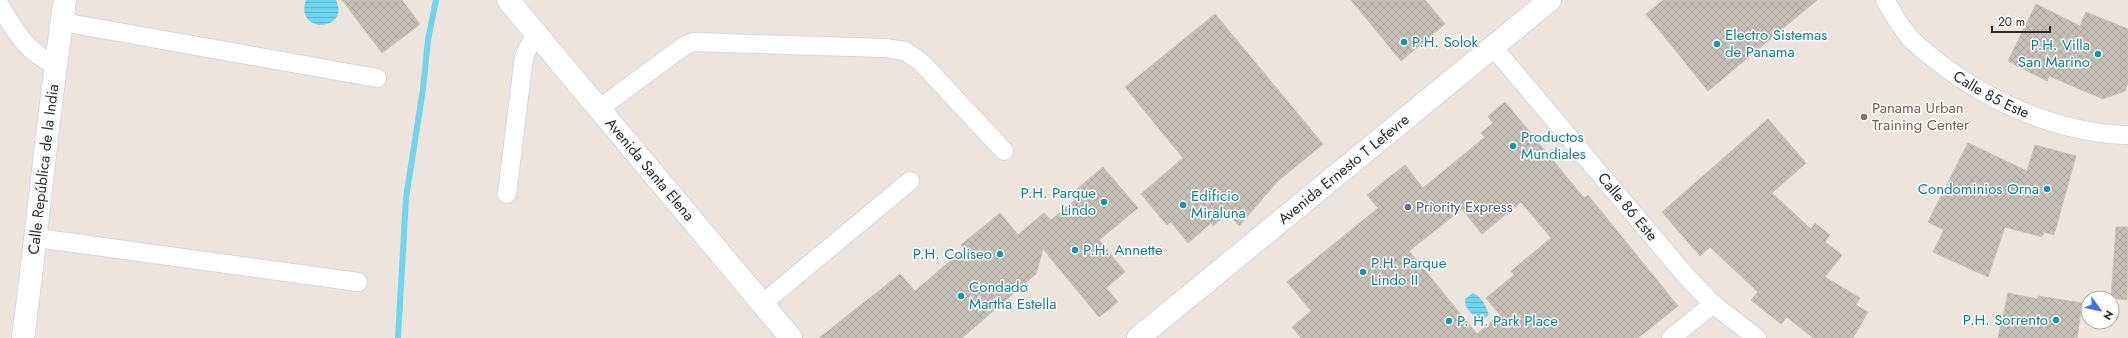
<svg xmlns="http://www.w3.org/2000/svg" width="2128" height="338" font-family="Jost,sans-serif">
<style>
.water{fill:url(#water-rules)}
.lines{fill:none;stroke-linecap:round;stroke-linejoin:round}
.stream{stroke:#70d5ef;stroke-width:6}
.building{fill:url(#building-cross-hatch);stroke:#c9c1b7;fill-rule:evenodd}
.minor-casing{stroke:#d3d7e4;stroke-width:20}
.tertiary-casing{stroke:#d3d7e4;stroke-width:24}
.secondary-casing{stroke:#d3d7e4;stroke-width:24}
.minor{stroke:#fff;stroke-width:18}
.tertiary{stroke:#fff;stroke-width:22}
.secondary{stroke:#fff;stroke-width:22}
.culture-dot{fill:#0f9aa8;stroke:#fff;stroke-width:1.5}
.education-dot{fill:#8d6e63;stroke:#fff;stroke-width:1.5}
.service-dot{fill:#5c6f8a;stroke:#fff;stroke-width:1.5}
.labels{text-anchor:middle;stroke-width:3;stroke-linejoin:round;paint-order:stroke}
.culture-label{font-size:15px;fill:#0d838f;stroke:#fff;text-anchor:start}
.street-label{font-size:15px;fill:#2b2b2b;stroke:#fff}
.education-label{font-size:15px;fill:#785e54;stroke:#fff;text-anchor:start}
.service-label{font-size:15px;fill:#4e5e75;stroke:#fff;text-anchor:start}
</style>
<defs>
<pattern id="water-rules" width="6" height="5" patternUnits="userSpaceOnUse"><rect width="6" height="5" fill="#70d5ef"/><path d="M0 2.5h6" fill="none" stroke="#61b7cd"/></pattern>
<pattern id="building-cross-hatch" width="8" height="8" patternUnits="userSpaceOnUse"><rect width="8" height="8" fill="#c6c0b9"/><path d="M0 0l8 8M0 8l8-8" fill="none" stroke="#aaa59f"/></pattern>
</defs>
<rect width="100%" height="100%" fill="#ede5dd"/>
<g class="water">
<path d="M 306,0 L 336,0 C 351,31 294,35 306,0 Z"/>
<path d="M 1473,293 C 1482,297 1486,306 1489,315 L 1483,319 C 1474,317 1464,309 1465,299 Z"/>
</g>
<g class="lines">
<path class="stream" d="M 398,338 L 406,198 L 423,89 L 428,40 L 436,0"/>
</g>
<g class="building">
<path d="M 342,0 L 402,0 L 420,24 L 382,53 Z"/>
<path d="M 1351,0 L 1425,0 L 1445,24 L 1401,61 Z"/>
<path d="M 1663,0 L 1817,0 L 1708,91 L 1646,14 Z"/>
<path d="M 2036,4 L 2080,26 L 2086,12 L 2128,29 L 2128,83 L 2125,91 L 2103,99 L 2049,76 L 2047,81 L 2008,61 Z"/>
<path d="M 1215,14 L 1323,144 L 1278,181 L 1239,226 L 1228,213 L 1213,226 L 1211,223 L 1188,243 L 1171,222 L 1167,225 L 1141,194 L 1183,158 L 1125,87 Z"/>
<path d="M 1505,102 L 1584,198 L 1588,195 L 1678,306 L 1638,338 L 1301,338 L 1292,327 L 1311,311 L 1287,282 L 1378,208 L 1367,195 L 1405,165 L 1423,188 L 1485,137 L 1481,133 L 1493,123 L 1488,116 ZM 1521,202 L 1551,238 L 1511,271 L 1514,275 L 1486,298 L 1500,315 L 1477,334 L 1409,251 L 1462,209 L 1482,234 Z"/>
<path d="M 1768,119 L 1806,163 L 1772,193 L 1811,229 L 1815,223 L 1830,235 L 1825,242 L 1842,255 L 1825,277 L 1860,298 L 1856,305 L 1868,312 L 1853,338 L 1813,338 L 1787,317 L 1781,324 L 1751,300 L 1758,292 L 1710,247 L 1700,256 L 1662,212 Z"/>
<path d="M 1968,143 L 2027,171 L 2035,145 L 2076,156 L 2054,235 L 2044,232 L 2042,237 L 2005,227 L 1988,277 L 1933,252 L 1944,230 L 1928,222 Z"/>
<path d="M 1103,167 L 1138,208 L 1099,240 L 1125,272 L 1106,288 L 1118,302 L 1099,317 L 1043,249 L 1036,274 L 962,338 L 819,338 L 900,274 L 915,291 L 964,249 L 961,245 L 1000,213 L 1018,235 L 1044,213 L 1051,220 L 1075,200 L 1070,195 Z"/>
<path d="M 2116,227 L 2128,227 L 2127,300 L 2111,298 Z"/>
<path d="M 2008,293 L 2038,299 L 2038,296 L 2082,303 L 2077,338 L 1998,338 Z"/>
</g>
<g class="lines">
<defs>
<g id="minor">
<path id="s1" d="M 1885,0 C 1893,13 1901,29 1912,40 C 1969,93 2049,133 2128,135"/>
<path d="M 0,6 C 15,30 27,54 55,64"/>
<path d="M 62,22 L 377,78"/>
<path id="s2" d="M 1493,47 L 1686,276 L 1713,304 L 1757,338"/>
<path d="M 600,108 L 684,46 L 693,42 L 885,48 L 905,51 L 921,62 L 1004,151"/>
<path d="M 507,194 L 524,57 L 530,44 L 538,35"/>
<path d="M 37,238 L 358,282"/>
<path d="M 763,303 L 910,181"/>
<path d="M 1671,338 L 1713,304"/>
</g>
<g id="tertiary">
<path id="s3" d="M 508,0 L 791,338"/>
<path id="s4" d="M 23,338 C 38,225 48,112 65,0"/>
</g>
<g id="secondary">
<path id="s5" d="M 1138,338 L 1550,0"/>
</g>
</defs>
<use href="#minor" class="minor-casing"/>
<use href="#tertiary" class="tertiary-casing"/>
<use href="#secondary" class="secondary-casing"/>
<use href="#minor" class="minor"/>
<use href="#tertiary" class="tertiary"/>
<use href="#secondary" class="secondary"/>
</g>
<g class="culture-dot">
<circle cx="1404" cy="42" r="4"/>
<circle cx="1717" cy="44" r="4"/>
<circle cx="2098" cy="54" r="4"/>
<circle cx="1513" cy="146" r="4"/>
<circle cx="2047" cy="189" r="4"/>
<circle cx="1104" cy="202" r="4"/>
<circle cx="1183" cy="205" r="4"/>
<circle cx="1075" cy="250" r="4"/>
<circle cx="1000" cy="254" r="4"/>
<circle cx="1363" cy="272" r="4"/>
<circle cx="961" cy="296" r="4"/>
<circle cx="2056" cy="320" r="4"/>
<circle cx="1449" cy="321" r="4"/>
</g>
<circle class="education-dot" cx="1864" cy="117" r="4"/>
<circle class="service-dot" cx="1408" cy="207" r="4"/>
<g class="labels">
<g class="culture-label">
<text x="1725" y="40">Electro Sistemas<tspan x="1725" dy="17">de Panama</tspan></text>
<text x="1412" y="47">P.H. Solok</text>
<text x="2090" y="50" text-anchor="end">P.H. Villa<tspan x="2090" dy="17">San Marino</tspan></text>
<text x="1521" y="142">Productos<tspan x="1521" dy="17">Mundiales</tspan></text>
<text x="2039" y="194" text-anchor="end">Condominios Orna</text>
<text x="1096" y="198" text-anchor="end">P.H. Parque<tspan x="1096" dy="17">Lindo</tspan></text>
<text x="1191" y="201">Edificio<tspan x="1191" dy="17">Miraluna</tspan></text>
<text x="1083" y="255">P.H. Annette</text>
<text x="992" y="259" text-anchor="end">P.H. Coliseo</text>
<text x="1371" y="268">P.H. Parque<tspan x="1371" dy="17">Lindo II</tspan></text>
<text x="969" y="292">Condado<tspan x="969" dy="17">Martha Estella</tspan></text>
<text x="2048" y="325" text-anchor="end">P.H. Sorrento</text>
<text x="1457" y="326">P. H. Park Place</text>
</g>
<g class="street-label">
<text dy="5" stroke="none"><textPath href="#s1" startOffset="145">Calle 85 Este</textPath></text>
<text dy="5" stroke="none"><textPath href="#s3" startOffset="221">Avenida Santa Elena</textPath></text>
<text dy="5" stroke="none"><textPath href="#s4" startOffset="170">Calle República de la India</textPath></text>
<text dy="5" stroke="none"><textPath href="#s5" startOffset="266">Avenida Ernesto T Lefevre</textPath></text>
<text dy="5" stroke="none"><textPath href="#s2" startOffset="209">Calle 86 Este</textPath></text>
</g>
<g class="education-label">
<text x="1872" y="113">Panama Urban<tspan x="1872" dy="17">Training Center</tspan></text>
</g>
<g class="service-label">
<text x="1416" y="212">Priority Express</text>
</g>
</g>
<g transform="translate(2100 310) rotate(123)"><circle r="19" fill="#ffffff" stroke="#aaaaaa"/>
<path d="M0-3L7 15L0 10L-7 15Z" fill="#3d6bfa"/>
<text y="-6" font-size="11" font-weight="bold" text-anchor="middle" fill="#2b2b2b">N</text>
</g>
<path d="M1992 26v6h58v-6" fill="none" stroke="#2b2b2b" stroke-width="2"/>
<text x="1998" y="26" font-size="12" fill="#2b2b2b" stroke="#ffffff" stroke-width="3" paint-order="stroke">20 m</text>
</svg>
